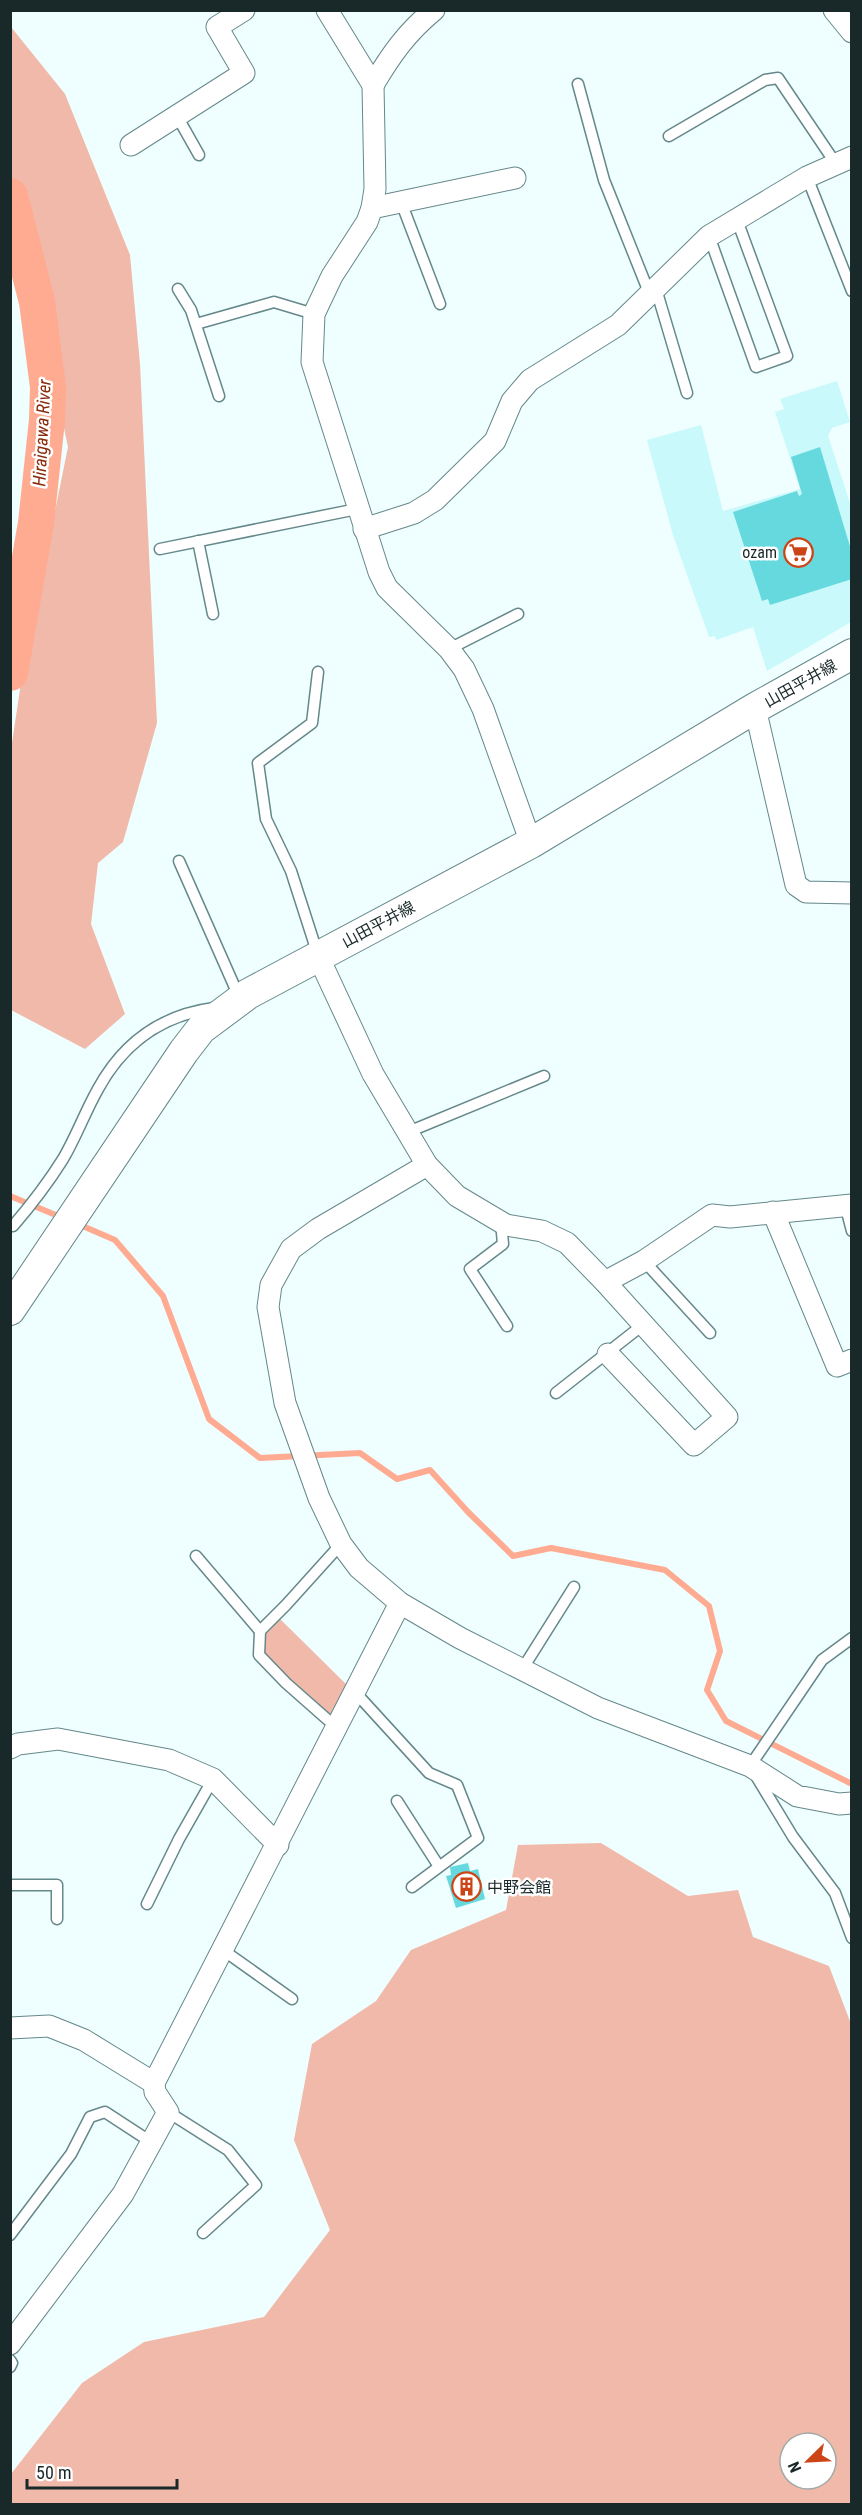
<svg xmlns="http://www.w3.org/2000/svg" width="862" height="2515" font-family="'Roboto Condensed','Noto Sans JP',sans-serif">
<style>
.built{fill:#c9f9fb}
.green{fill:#f1b9a9;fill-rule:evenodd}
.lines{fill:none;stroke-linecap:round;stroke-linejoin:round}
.stream{stroke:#feab92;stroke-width:6}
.river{stroke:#feab92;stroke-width:36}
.building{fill:#66d9df}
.service-casing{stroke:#65888a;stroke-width:13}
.minor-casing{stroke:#65888a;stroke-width:23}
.secondary-casing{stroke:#65888a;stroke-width:32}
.service{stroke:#fff;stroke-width:10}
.minor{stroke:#fff;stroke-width:21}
.secondary{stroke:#fff;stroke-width:30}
.labels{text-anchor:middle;stroke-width:5;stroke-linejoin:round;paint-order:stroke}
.poi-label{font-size:16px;fill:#192829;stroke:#fff;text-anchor:end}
.street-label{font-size:16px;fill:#192829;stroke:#fff}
.water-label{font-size:18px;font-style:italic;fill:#892b0b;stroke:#fff}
</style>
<rect width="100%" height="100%" fill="#effefe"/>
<path class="built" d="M 837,381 L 850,422 L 832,428 L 828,436 L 851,506 L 851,622 L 767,671 L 753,627 L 716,640 L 715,636 L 709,637 L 673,535 L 647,440 L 701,425 L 723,511 L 800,489 L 775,412 L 784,409 L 780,399 Z"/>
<g class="green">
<path d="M 11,27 L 65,94 L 130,255 L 140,364 L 157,723 L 123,842 L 98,863 L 91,924 L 125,1014 L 85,1049 L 11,1010 L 11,750 L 23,669 L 68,447 L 11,177 Z"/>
<path d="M 280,1619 L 348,1686 L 332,1716 L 292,1682 L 265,1653 L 262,1638 Z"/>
<path d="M 601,1843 L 688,1896 L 738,1890 L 753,1937 L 829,1966 L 851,2024 L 851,2504 L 11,2503 L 11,2474 L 82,2383 L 144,2342 L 264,2317 L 330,2230 L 294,2140 L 312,2044 L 376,2001 L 411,1950 L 506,1910 L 518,1845 ZM 790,2443 L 826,2443 L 826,2479 L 790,2479 Z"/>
</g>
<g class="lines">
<g class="stream">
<path d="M 10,1196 L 63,1218"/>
<path d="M 78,1224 L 115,1240 L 163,1296 L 209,1419 L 260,1458 L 360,1453 L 397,1479 L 430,1470 L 468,1512 L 513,1556 L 551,1548 L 665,1570 L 709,1606 L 720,1651 L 707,1690 L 726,1721 L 852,1784"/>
</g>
<path class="river" d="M 10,196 L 37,302 L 48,387 L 47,420 L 36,523 L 10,673"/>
</g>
<g class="building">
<path d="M 820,447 L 852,553 L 852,579 L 770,605 L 768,599 L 762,601 L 733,512 L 797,491 L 799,496 L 802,494 L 791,457 Z"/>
<path d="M 468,1863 L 470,1871 L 478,1869 L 485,1899 L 456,1908 L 446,1876 L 451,1875 L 450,1867 Z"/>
</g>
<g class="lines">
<defs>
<g id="service">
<path d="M 578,84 L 604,180 L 650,295"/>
<path d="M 177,116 L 199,155"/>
<path d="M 669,136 L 765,80 L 778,78 L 836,164"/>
<path d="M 807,177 L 852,291"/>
<path d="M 401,202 L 440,304"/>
<path d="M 709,236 L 756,367 L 787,356 L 737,220"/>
<path d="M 178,289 L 191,310 L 219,396"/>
<path d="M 656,289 L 687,393"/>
<path d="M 196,324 L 274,302 L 314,314"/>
<path d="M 198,541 L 213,614"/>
<path d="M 160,549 L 357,509"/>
<path d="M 449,649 L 518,614"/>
<path d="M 318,672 L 312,723 L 258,763 L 266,819 L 291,871 L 318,955"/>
<path d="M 179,861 L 240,999"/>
<path d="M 408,1132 L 544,1076"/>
<path d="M 845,1204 L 852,1231"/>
<path d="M 501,1222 L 503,1244 L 470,1269 L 507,1326"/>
<path d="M 10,1226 L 13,1226 C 31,1205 48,1183 63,1159 C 76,1137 85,1112 98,1089 C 123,1043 162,1015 214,1008"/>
<path d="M 644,1261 L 710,1333"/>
<path d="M 556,1393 L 644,1324"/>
<path d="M 196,1556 L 260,1631 L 286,1605 L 341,1544"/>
<path d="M 260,1631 L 259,1655 L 286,1683 L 337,1728"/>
<path d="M 852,1638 L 822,1660 L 750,1766 L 793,1837 L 835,1893 L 852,1938"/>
<path d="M 523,1668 L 574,1587"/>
<path d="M 355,1692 L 429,1773 L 457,1785 L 478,1838 L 412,1887"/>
<path d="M 397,1801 L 438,1865"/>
<path d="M 10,1885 L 57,1885 L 57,1919"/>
<path d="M 147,1904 L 179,1839 L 213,1779"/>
<path d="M 223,1950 L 292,1999"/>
<path d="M 168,2112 L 228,2150 L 256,2185 L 203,2233"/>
<path d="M 10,2235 L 71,2154 L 90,2117 L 105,2112 L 151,2142"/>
<path d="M 10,2360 L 12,2363 L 10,2367"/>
</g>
<g id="minor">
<path d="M 327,10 L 373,85 L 375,189 L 372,208 L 367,222 L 332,276 L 314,314 L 312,362 L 379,572 L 387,588 L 449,649 L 464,669 L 483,709 L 531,843"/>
<path d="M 834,10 L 852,32"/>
<path d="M 373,85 C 391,55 406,33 434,10"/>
<path d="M 131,145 L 244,73 L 217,27 L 244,10"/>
<path d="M 372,208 L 515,178"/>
<path d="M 364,529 L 414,513 L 435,500 L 495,441 L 512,401 L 530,380 L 618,325 L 709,236 L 807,177 L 852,157"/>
<path d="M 755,708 L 796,885 L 806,892 L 852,893"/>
<path d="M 318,956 L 373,1074 L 427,1165 L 457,1196 L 506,1225 L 542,1231 L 567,1243 L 605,1282 L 644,1261 L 712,1215 L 730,1217 L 852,1205"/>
<path d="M 427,1165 L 318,1229 L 291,1249 L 271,1285 L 268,1307 L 285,1403 L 319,1498 L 341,1544 L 359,1568 L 400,1603 L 460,1638 L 598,1708 L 750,1766 L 797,1796 L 839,1804 L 852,1803"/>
<path d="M 773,1212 L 837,1366 L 852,1360"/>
<path d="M 605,1282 L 727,1417 L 694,1445 L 608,1354"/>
<path d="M 10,1748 L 18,1744 L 58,1739 L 169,1760 L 213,1779 L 278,1845"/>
<path d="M 10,2028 L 49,2026 L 84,2040 L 154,2083"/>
<path d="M 10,2344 L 123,2194 L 168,2112 L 155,2092 L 154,2083 L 400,1603"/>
</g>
<path id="secondary" d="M 10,1310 L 184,1051 L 201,1029 L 248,994 L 531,843 L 755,708 L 852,654"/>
</defs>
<use href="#service" class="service-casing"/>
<use href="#minor" class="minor-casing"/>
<use href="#secondary" class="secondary-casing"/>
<use href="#service" class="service"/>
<use href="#minor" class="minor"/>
<use href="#secondary" class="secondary"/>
</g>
<defs>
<symbol id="supermarket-ring" viewBox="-11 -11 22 22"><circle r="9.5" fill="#fff" stroke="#cd4516" stroke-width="1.5"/><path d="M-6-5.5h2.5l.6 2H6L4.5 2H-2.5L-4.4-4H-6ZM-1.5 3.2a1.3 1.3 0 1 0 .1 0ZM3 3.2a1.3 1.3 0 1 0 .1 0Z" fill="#cd4516"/></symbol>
<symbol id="building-ring" viewBox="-11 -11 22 22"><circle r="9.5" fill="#fff" stroke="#cd4516" stroke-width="1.5"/><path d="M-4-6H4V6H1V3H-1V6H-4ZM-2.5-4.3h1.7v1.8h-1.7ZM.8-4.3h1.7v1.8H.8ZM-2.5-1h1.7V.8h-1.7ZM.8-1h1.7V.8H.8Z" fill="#cd4516"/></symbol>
</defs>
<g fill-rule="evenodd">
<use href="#supermarket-ring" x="782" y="536" width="33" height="33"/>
<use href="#building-ring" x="450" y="1870" width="33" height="33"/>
</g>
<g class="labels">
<g class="poi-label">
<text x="777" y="558">ozam</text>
<text x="487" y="1893" text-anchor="start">中野会館</text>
</g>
<g class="street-label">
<text transform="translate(800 683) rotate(-29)" y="6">山田平井線</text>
<text transform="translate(378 924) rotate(-28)" y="6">山田平井線</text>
</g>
<g class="water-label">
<text transform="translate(42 433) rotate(-87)" y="6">Hiraigawa River</text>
</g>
</g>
<rect width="862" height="2515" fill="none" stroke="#192829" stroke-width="24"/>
<g transform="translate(808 2461) rotate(246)"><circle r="28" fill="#ffffff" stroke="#a3a9a9" stroke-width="1.5"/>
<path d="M0-4.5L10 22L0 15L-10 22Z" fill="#cd4516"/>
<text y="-9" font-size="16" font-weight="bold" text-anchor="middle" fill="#192829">N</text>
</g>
<path d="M27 2479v9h150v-9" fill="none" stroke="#192829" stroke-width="3"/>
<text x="36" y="2479" font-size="18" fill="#192829" stroke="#ffffff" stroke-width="4.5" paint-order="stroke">50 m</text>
</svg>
